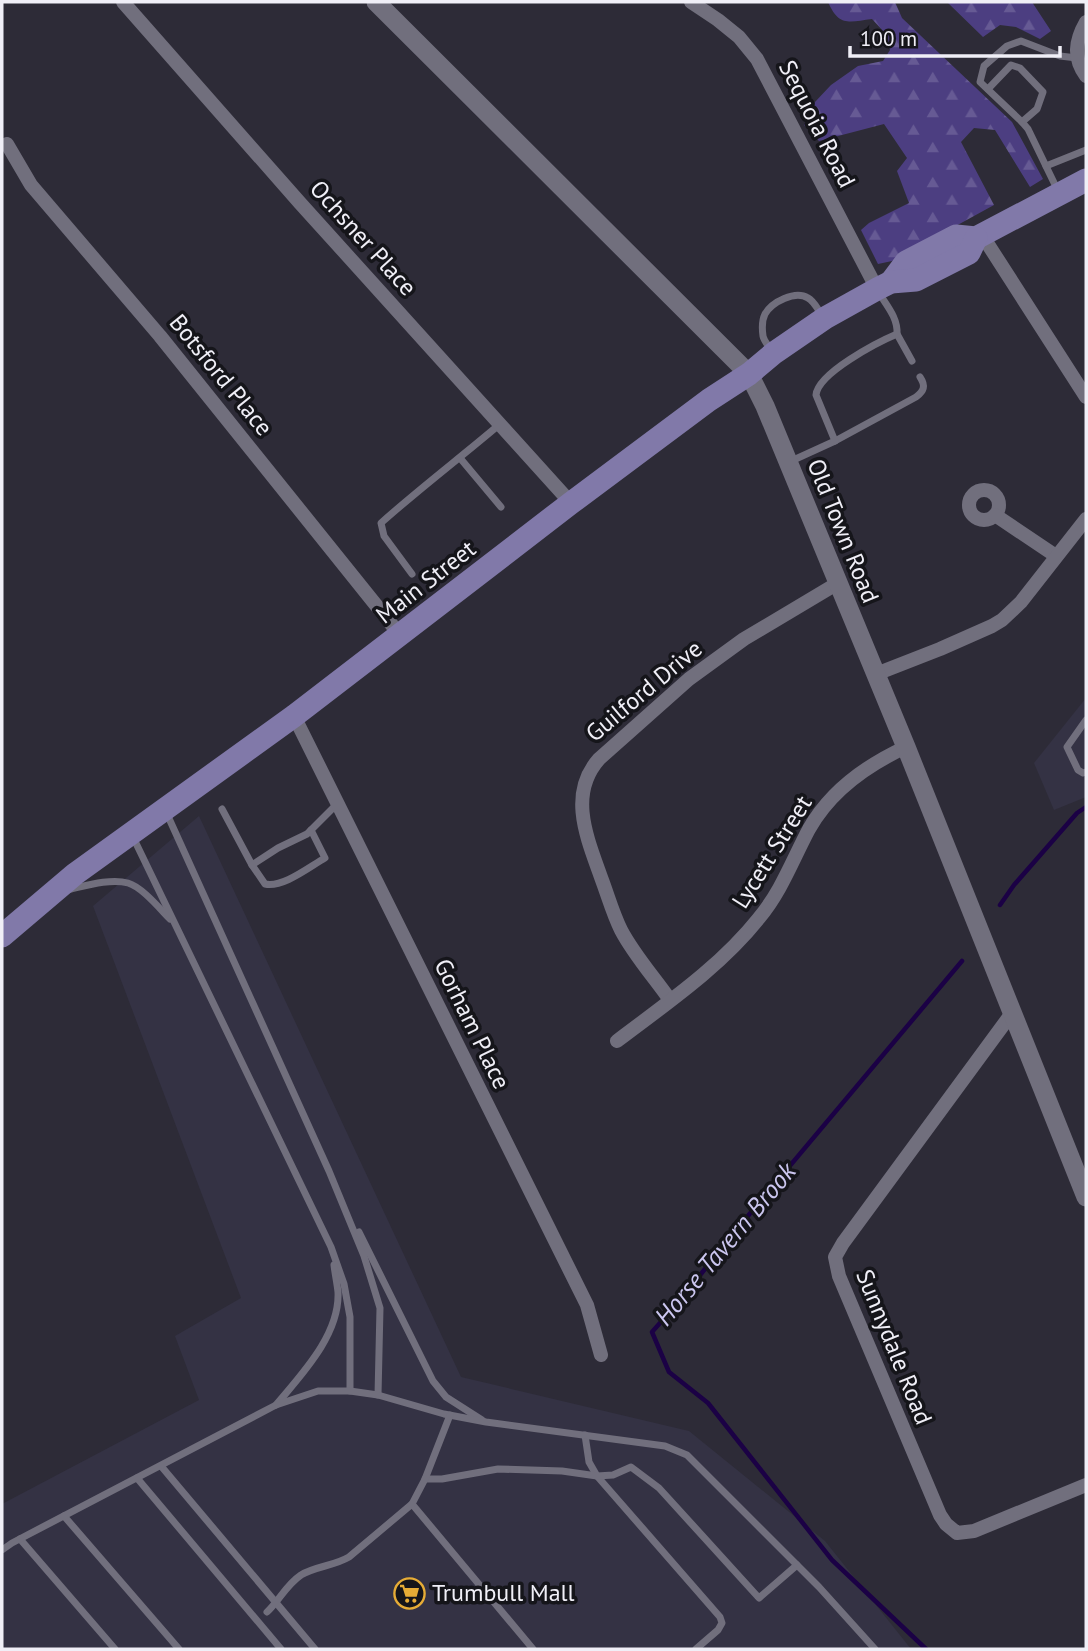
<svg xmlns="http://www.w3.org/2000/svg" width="1088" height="1651" font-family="'PT Sans',sans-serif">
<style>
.built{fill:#343244}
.forest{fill:url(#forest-firs)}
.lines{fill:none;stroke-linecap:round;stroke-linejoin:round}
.stream{stroke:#1b0145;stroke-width:4.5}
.service{stroke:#716f7d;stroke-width:7}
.minor{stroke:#716f7d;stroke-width:14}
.secondary{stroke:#716f7d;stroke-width:19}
.primary{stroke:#8179a9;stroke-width:23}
.labels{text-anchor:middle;stroke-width:7;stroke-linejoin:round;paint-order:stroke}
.street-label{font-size:24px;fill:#f0eff7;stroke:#15151a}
.poi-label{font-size:24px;fill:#f0eff7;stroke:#15151a;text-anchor:start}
.water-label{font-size:26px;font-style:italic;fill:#cbc6ef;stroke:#15151a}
</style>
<defs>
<pattern id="forest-firs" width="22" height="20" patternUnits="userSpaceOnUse" patternTransform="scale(1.75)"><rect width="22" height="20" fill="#4c3e81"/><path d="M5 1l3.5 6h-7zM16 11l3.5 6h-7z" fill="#665a94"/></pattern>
</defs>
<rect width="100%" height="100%" fill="#2d2b37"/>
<g class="built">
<path d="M 1086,698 L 1086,797 L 1054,810 L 1034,763 Z"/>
<path d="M 199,816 L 461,1377 L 689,1431 L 825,1541 L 911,1649 L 2,1649 L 2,1504 L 199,1400 L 175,1336 L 241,1298 L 93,906 Z"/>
</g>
<g class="forest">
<path d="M 828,2 L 895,2 L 902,18 L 1012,122 L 1043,179 L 1030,187 L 995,130 L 974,128 L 961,142 L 994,205 L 892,261 L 878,264 L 861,230 L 869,223 L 909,203 L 897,171 L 907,158 L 884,124 L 819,141 L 804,125 L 815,102 L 831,85 L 858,66 L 883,61 L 890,50 L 885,33 L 872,19 C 849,22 839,27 828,2 Z"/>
<path d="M 947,2 L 1032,2 L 1051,31 L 1040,39 L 1016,27 L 1000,25 L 983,37 Z"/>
</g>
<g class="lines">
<g class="stream">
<path d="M 1000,905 L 1014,885 L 1077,813 L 1086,807"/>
<path d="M 926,1649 L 832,1560 L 708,1403 L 669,1372 L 652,1332 L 675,1306 L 752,1211 L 962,961"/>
</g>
<g class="service">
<path d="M 988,89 L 1011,65 L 1020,68 L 1043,92 L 1037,109 L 1022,122"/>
<path d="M 1046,166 L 1086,150"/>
<path d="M 1058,191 L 1028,129 L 1022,122 L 980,82 L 984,66 L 1007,46 L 1021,41 L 1060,56 L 1077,58"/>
<path d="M 897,334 L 912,361"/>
<path d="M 771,350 C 768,345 764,341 763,336 C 762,329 762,320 765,314 C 772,302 795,290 808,298 C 814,301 818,310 822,315"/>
<path d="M 835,441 L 916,397 C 924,391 926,386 920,377"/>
<path d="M 460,458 L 501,507"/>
<path d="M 789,462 L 835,441 L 816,395 C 818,373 878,342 897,334 C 898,318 887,306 879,293"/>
<path d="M 412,574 L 384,536 L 381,523 C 419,489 460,458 500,424"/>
<path d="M 1086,720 L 1067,747 L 1078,770 L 1083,773 L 1086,772"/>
<path d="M 222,809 L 252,865 L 265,884 C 283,888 309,867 325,858 L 311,830"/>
<path d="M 167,814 L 329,1171 L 364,1256 L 380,1308 L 378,1395"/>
<path d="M 133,837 L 331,1247 L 344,1284 L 350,1317 L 350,1391"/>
<path d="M 252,865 L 278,848 L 307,834 L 337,804"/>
<path d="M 67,890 C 85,886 110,878 128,883 C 142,887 160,909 170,919"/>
<path d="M 359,1232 L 433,1381 L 446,1397 L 482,1420"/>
<path d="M 276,1405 C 301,1375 340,1335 338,1292 C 337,1283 335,1274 334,1265"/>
<path d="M 585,1435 L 589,1462 L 597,1476 L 720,1617 L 722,1623 L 718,1630 L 696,1649"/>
<path d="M 161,1466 L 315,1649"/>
<path d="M 137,1478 L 281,1649"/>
<path d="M 425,1479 L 442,1479 L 498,1469 L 562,1471 L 597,1476 L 613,1475 L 631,1467 L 659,1488 L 759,1598 L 797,1565"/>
<path d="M 412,1504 L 533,1649"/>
<path d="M 64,1516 L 179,1649"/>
<path d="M 20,1539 L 115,1649"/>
<path d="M 2,1550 L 12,1543 L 276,1405 L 318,1391 L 350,1391 L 378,1395 L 444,1414 L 486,1422 L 665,1446 L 687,1455 L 819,1587 L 875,1649"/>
<path d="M 267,1612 C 279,1601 286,1585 301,1575 C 316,1566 334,1566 349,1557 L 412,1504 L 425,1479 L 450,1415"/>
</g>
<g class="minor">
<path d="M 123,2 L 300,203 L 571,503"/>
<path d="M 691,2 L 718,20 L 739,37 L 757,59 L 877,289"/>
<path d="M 1086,22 C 1075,41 1073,58 1086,76"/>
<path d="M 7,144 L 31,185 L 160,336 L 400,635"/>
<path d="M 982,235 L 1086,397"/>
<circle cx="984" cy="505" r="15"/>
<path d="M 995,515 L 1056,556"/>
<path d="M 876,674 L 940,649 L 992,626 L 1002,620 L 1021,602 L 1086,519"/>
<path d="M 294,716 L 587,1305 L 601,1355"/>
<path d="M 670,1000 C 654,977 634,955 621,930 C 613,914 608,896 602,880 C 588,840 567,795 599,759 L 689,679 L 744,639 L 838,583"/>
<path d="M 1012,1013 L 843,1243 L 835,1257 L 839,1276 L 940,1515 L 946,1524 L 957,1533 L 974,1531 L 1086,1485"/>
<path d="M 617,1041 C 667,1003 720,967 759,918 C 781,892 793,859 809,829 C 831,790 867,765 906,747"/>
</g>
<path class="secondary" d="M 376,2 L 749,374 L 765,406 L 906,747 L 1086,1197"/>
<g class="primary">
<path d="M 891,282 L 906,262 L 956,236 L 976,238 L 1086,180"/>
<path d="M 2,936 L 75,874 L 294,716 L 571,503 L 709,400 L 749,374 L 774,353 L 825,318 L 877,289 L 891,282 L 916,280 L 969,253 L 976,238"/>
</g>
</g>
<defs>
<symbol id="supermarket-ring" viewBox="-11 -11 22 22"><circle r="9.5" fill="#15151a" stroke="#e6ac36" stroke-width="1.5"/><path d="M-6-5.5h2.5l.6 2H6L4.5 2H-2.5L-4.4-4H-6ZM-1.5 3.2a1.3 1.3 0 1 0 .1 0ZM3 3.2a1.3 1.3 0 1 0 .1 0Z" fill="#e6ac36"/></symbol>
</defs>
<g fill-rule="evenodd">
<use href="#supermarket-ring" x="392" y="1576" width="35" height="35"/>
</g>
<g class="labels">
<g class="street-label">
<text transform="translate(817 124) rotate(63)" y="8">Sequoia Road</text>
<text transform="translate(363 238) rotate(48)" y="8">Ochsner Place</text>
<text transform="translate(221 375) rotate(51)" y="8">Botsford Place</text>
<text transform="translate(843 531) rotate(68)" y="8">Old Town Road</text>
<text transform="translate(426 582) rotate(-38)" y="8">Main Street</text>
<text transform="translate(644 691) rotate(-40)" y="8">Guilford Drive</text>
<text transform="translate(772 852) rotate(-58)" y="8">Lycett Street</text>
<text transform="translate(472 1024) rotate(64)" y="8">Gorham Place</text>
<text transform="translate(894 1347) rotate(68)" y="8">Sunnydale Road</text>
</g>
<g class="poi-label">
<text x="432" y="1601">Trumbull Mall</text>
</g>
<g class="water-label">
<text transform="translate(725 1244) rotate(-50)" y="9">Horse Tavern Brook</text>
</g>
</g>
<rect width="1088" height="1651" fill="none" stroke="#f0eff7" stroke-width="7"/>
<path d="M850 46v10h210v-10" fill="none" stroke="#f0eff7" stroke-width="3.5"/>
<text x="860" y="46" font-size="21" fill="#f0eff7" stroke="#15151a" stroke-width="5" paint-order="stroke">100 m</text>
</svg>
